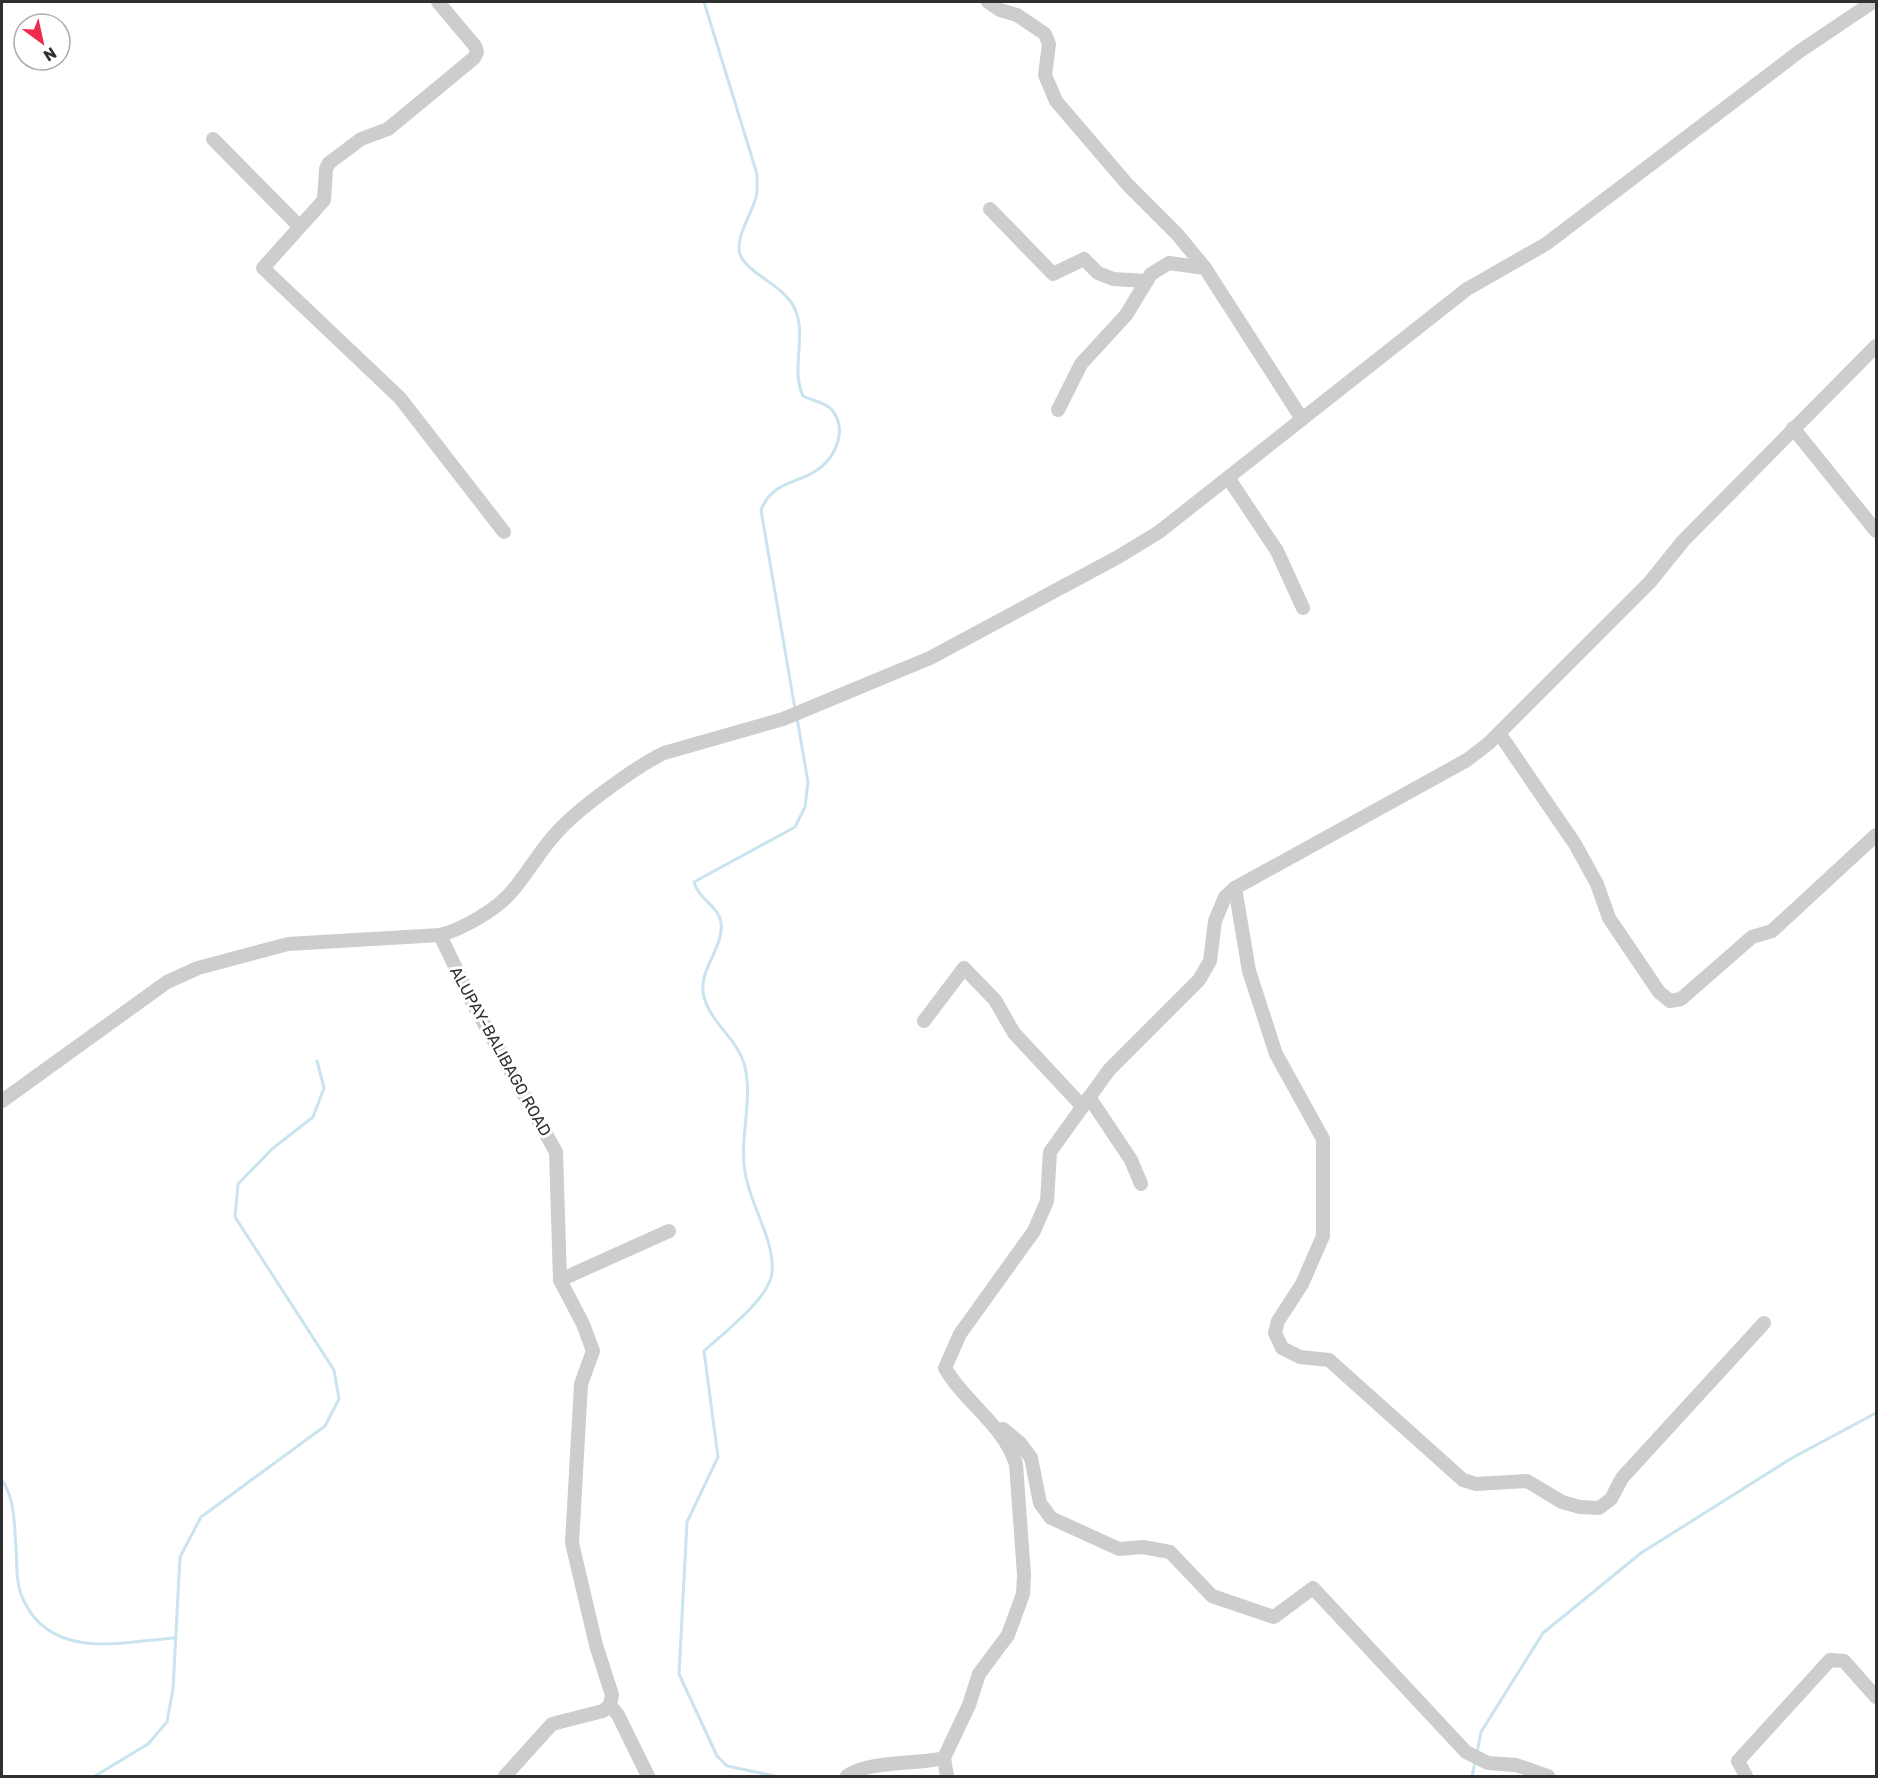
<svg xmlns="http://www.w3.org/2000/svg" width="1878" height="1778" font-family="Rubik,sans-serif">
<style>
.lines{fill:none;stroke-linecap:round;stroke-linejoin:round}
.stream{stroke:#c9e4ee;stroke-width:3}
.minor{stroke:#cdcdcd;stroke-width:14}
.labels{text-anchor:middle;stroke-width:6;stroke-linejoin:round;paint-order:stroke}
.street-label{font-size:16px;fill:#303030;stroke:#fff}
</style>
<rect width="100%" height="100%" fill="#fff"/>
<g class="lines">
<g class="stream">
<path d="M 704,2 L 757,174 C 757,181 758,190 756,197 C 752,213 738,233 739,249 C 740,271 782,283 794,307 C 808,335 790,368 803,396 C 811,400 827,403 832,410 C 847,428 837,455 820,468 C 798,485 774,479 761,510 L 795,709"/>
<path d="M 2,1480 C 15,1499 14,1523 16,1546 C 17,1560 16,1574 19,1587 C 21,1598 27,1607 33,1616 C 67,1658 128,1641 175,1638"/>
<path d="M 1477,1753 L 1481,1732 L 1543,1633 L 1641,1553 L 1792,1458 L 1876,1413"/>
<path d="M 95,1776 L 148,1744 L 167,1722 L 173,1689 L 180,1557 L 201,1517 L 325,1426 L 339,1399 L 334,1370 L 235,1217 L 238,1184 L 272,1149 L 313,1117 L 324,1088 L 317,1061"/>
<path d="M 775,1776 L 727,1766 L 717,1756 L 679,1674 L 687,1522 L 718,1457 L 704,1351 C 722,1334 769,1299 772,1273 C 775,1239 750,1206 745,1172 C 739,1137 754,1098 744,1063 C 736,1038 711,1023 704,997 C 697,970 724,949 721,923 C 719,906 698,899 694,882 L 795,827 L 805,807 L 808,782 L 797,718"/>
<path d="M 1472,1776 L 1475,1762"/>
</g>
<g class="minor">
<path d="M 438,2 L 475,46 L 477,52 L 474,58 L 388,129 L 361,139 L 329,163 L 326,169 L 324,200 L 263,268 L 400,398 L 504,532"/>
<path d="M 988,2 L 1000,10 L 1017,15 L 1045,34 L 1049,44 L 1045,75 L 1056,101 L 1127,184 L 1177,234 L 1205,268 L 1302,419"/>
<path d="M 213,139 L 299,226"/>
<path d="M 990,209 L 1053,274 L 1084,259 L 1098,273 L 1113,279 L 1147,281"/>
<path d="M 1058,410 L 1081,364 L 1126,315 L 1151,274 L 1169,263 L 1205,268"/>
<path d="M 1793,428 L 1876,531"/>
<path d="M 1229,479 L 1277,551 L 1303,608"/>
<path d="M 1499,733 L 1575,844 L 1597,884 L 1609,918 L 1659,992 L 1670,1001 L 1681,999 L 1752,937 L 1772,931 L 1876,835"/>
<path d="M 1235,888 L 1249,971 L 1276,1054 L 1323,1139 L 1323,1236 L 1302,1284 L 1278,1321 L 1275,1333 L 1282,1348 L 1300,1357 L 1329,1360 L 1463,1480 L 1476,1484 L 1527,1481 L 1562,1502 L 1580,1507 L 1599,1508 L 1611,1499 L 1622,1478 L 1764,1323"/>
<path d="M 440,935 L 472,1002 L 556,1152 L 560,1280 L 583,1324 L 593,1351 L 581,1384 L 572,1543 L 596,1645 L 612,1695 L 610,1705 L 603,1711 L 552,1724 L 505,1776"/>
<path d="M 924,1021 L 964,968 L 995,1000 L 1014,1033 L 1082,1106"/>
<path d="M 1089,1097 L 1131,1160 L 1141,1184"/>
<path d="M 2,1101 L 167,982 L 198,968 L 288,944 L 440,935 C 463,929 498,909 513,890 C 530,870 542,847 561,828 C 582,806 637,766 664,753 L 783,719 L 930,658 L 1118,557 L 1159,532 L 1467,289 L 1546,244 L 1800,51 L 1873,2"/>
<path d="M 560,1280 L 669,1231"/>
<path d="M 1003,1429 L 1020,1443 L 1031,1458 L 1040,1503 L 1051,1518 L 1119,1549 L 1143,1547 L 1170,1552 L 1212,1596 L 1274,1617 L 1313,1588 L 1466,1752 L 1488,1763 L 1516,1765 L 1548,1776"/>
<path d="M 610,1705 L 618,1715 L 648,1776"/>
<path d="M 847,1776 C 869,1760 917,1765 944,1758"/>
<path d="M 947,1776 L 944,1758 L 969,1705 L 979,1674 L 1008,1635 L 1023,1594 L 1024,1575 L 1016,1464 C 1003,1424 965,1403 945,1368 L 960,1334 L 1034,1231 L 1047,1201 L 1050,1152 L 1109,1070 L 1199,980 L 1210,961 L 1215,921 L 1225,897 L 1235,888 L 1467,760 L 1489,743 L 1650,582 L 1683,541 L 1876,346"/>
<path d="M 1746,1776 L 1738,1761 L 1830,1660 L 1844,1661 L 1876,1697"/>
</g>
</g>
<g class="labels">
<g class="street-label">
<text transform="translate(501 1051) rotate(61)" y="6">ALUPAY-BALIBAGO ROAD</text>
</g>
</g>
<rect width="1878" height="1778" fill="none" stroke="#303030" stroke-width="6"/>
<g transform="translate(42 42) rotate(147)"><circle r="28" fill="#ffffff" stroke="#acacac" stroke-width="1.5"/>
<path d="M0-4.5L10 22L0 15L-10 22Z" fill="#ef2a50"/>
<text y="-9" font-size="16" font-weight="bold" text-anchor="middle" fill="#303030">N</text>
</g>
</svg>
